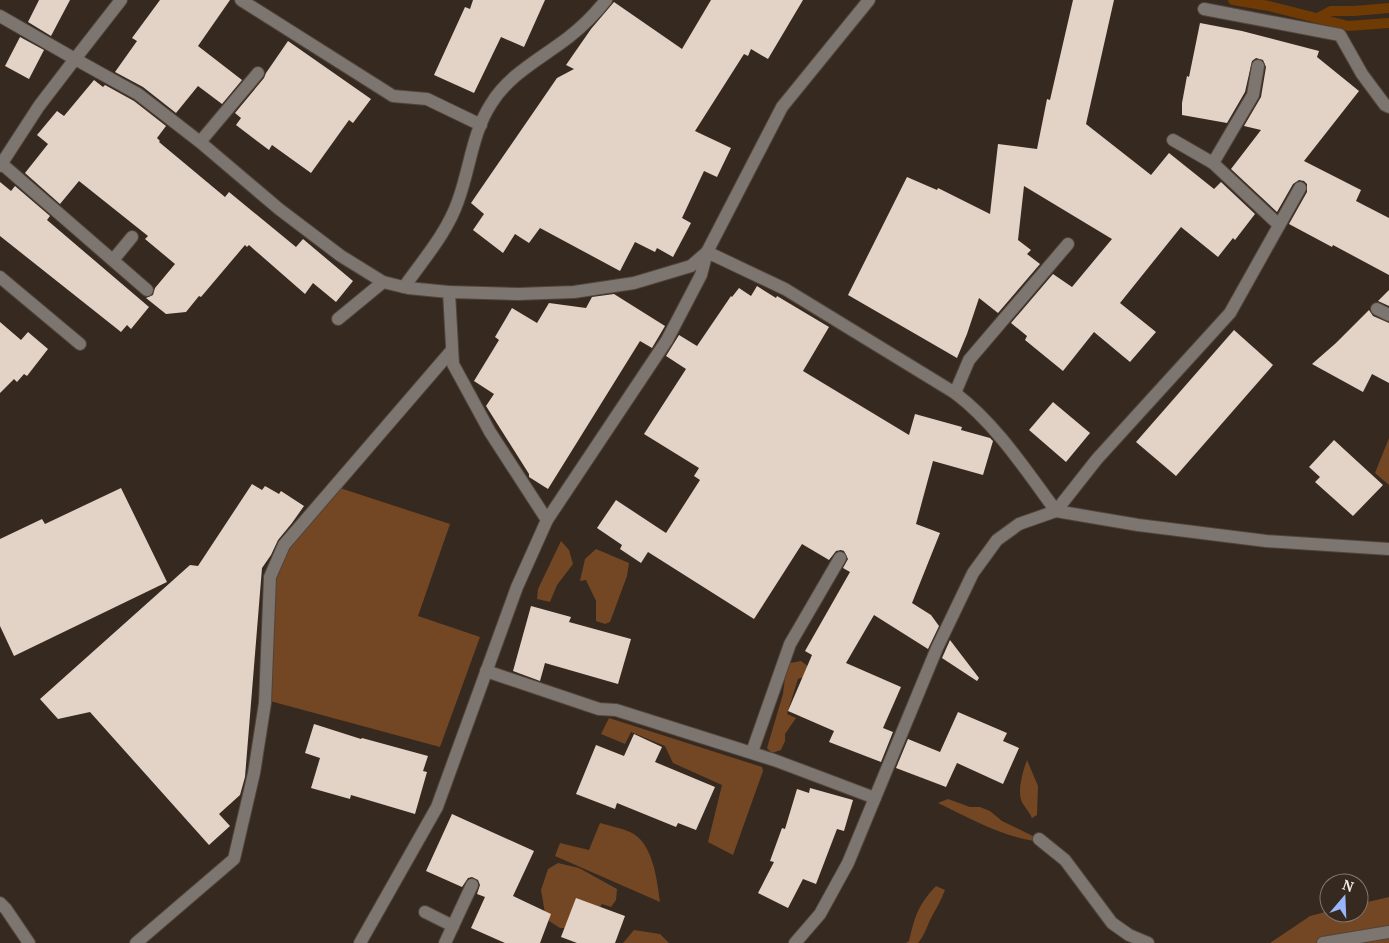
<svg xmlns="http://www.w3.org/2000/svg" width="1389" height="943" font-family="'PT Serif',serif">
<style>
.green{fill:#734723}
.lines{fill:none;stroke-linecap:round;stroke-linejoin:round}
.stream{stroke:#6f3a04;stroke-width:10}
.building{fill:#e3d2c6}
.minor-casing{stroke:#51443b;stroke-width:14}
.minor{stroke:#7c7570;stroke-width:12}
</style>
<rect width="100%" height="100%" fill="#362920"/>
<g class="green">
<path d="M 1389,438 L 1389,485 L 1375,473 Z"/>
<path d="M 340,488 L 450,524 L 418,616 L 480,637 L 440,747 L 270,701 L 273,585 L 285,549 Z"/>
<path d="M 561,541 L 569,550 L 573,564 L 557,585 L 550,602 L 537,599 L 538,589 Z"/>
<path d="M 596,549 L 629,563 L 627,576 L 610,622 L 605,624 L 596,621 L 596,601 L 586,580 L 580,581 L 585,559 Z"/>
<path d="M 801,661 L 809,667 L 806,676 L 798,679 L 787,714 L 796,718 L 785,734 L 785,741 L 781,750 L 772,753 L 767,748 L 783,694 L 786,670 L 790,663 Z"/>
<path d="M 609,718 L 762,767 L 763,771 L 733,855 L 708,842 L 722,785 L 673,763 L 665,746 L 631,732 L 625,744 L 601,734 Z"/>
<path d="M 1027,760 L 1038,786 L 1037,815 L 1032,818 C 1030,813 1026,809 1023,804 C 1016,793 1023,771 1027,760 Z"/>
<path d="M 948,799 L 970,807 L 980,807 L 990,811 L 1002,821 L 1035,837 L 1034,841 C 1001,836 969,818 938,803 Z"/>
<path d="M 600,823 C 610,826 621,828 630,832 C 653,842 657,880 660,902 L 555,856 L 560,843 L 589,850 Z"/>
<path d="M 558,863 L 579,868 L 617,889 L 616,900 L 611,907 L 602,904 L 590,923 L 581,928 L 560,928 L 546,919 L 541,890 L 548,869 Z"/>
<path d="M 936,886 L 945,890 C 941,901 935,910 930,920 C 926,929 924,936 918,943 L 906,943 L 909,941 C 915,916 918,905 936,886 Z"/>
<path d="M 1389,897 L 1389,943 L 1270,943 L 1310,916 L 1329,911 L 1329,913 L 1359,913 L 1359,904 Z"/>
<path d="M 634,930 L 660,934 L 669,943 L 623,943 Z"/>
</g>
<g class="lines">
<g class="stream">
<path d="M 1233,0 L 1269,6 L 1348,26 L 1389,23"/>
<path d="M 1318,18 L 1331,11 L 1354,11 L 1389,8"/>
</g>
</g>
<g class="building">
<path d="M 39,0 L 70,0 L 51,36 L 28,22 Z"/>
<path d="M 160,0 L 230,0 L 198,46 L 242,80 L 222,104 L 198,86 L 176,113 L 143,87 L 115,72 L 137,41 L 132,38 Z"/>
<path d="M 473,0 L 545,0 L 524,47 L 501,37 L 474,93 L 434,75 L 465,7 L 470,9 Z"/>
<path d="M 711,0 L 803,0 L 768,59 L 751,49 L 748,56 L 744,54 L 695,131 L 731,148 L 717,177 L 704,171 L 682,218 L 691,223 L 673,257 L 657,248 L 655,252 L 635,242 L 620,271 L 540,228 L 529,243 L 515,234 L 503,253 L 473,230 L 484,214 L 471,203 L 557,78 L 574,69 L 566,65 L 591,29 L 614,2 L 682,49 Z"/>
<path d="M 1073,0 L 1114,0 L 1086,124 L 1151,175 L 1169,153 L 1214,189 L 1221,182 L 1255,214 L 1235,240 L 1233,238 L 1218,257 L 1181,227 L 1120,303 L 1156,332 L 1130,362 L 1094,332 L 1063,371 L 1025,340 L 1027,336 L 1011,323 L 1053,274 L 1072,287 L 1112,239 L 1024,186 L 1018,240 L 1031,250 L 1027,254 L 1040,264 L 998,313 L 979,298 L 967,334 L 957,358 L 848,295 L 907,177 L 937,190 L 938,188 L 990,214 L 998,144 L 1037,149 L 1047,99 L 1050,100 Z"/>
<path d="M 1200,23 L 1242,31 L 1319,51 L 1317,57 L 1359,91 L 1304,161 L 1361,190 L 1356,201 L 1389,218 L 1389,275 L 1333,245 L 1332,247 L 1289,224 L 1307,192 L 1307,184 L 1304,181 L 1299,180 L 1293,184 L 1277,212 L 1231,169 L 1261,130 L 1244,126 L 1261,97 L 1266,67 L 1263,60 L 1256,58 L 1252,61 L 1245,92 L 1227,123 L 1182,115 L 1182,103 L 1187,76 L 1189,77 Z"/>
<path d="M 20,37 L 44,50 L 29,79 L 5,66 Z"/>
<path d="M 288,41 L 371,99 L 353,123 L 349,120 L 311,173 L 272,145 L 269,150 L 236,125 L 241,118 L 235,113 L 264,78 L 266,73 Z"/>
<path d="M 94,80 L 103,87 L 105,85 L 134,101 L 166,126 L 157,138 L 160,141 L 159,142 L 225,197 L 229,192 L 296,247 L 303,239 L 353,281 L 336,302 L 313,283 L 305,294 L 249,245 L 247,247 L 245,245 L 201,297 L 199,296 L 186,312 L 166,314 L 146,298 L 153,295 L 155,288 L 175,264 L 145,239 L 148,236 L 79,181 L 60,204 L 25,173 L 48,144 L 37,135 L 57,111 L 64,116 Z"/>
<path d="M 0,182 L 11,191 L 15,186 L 50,216 L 47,220 L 149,307 L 131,329 L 127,325 L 121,332 L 0,236 Z"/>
<path d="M 757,286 L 776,298 L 777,296 L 829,327 L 803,371 L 909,435 L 915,414 L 962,427 L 961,430 L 990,438 L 993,441 L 983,475 L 933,461 L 916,524 L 940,533 L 912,603 L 931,615 L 939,626 L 928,649 L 874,615 L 846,663 L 901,687 L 883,728 L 893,732 L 881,762 L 829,742 L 834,731 L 788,711 L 812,655 L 805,651 L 850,572 L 843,568 L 848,559 L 844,551 L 841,550 L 836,551 L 829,560 L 802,544 L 754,619 L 648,552 L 641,563 L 620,549 L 622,545 L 597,528 L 616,500 L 666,533 L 700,480 L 694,476 L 699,468 L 644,434 L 686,369 L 666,356 L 679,335 L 697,346 L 731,296 L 732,297 L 739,288 L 751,296 Z"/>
<path d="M 1389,290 L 1389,306 L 1378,301 Z"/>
<path d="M 614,294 L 665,326 L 652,348 L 640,341 L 548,489 L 529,477 L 529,474 L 486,406 L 494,394 L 474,381 L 499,340 L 495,337 L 512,308 L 537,323 L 549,303 L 586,308 L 592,297 Z"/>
<path d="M 1369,310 L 1373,316 L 1389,323 L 1389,383 L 1372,374 L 1363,392 L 1312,364 L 1336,343 Z"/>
<path d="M 0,322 L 21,340 L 28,332 L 48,349 L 27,376 L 24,374 L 17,382 L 14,379 L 0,393 Z"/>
<path d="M 1234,330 L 1273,365 L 1176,476 L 1136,442 Z"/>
<path d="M 1053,402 L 1090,433 L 1066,462 L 1029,430 Z"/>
<path d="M 1334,440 L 1383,485 L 1353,516 L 1315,482 L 1320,477 L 1309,467 Z"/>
<path d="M 252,484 L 262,490 L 265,486 L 279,494 L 281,491 L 304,506 L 292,523 L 278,540 L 271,555 L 262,568 L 245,777 L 240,795 L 219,814 L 230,826 L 209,845 L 90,712 L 58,719 L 40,699 L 190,565 L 198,566 Z"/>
<path d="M 121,488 L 167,582 L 14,656 L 0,626 L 0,539 L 42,519 L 45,524 Z"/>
<path d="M 531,606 L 571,617 L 569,622 L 631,639 L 618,684 L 545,663 L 540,681 L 513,671 Z"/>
<path d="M 950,640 L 979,678 L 977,681 L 942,658 Z"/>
<path d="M 958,712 L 1007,733 L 1003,741 L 1019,748 L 1003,784 L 957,763 L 946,787 L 896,768 L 908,739 L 940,752 Z"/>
<path d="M 314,724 L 361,739 L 362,738 L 428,756 L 423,771 L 427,772 L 415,814 L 351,795 L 350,799 L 311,788 L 320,758 L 305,753 Z"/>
<path d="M 634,734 L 662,747 L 655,762 L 715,787 L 696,830 L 678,823 L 676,827 L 617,803 L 615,809 L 576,794 L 596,745 L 624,756 Z"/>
<path d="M 810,788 L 853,800 L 844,831 L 837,829 L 816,884 L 803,879 L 788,908 L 758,893 L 774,862 L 770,861 L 782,828 L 785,829 L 797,789 L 809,793 Z"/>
<path d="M 452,814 L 534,851 L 513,896 L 551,914 L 540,943 L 505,943 L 471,928 L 485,897 L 477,894 L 480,885 L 478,880 L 472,877 L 468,878 L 462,887 L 426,871 Z"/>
<path d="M 576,898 L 625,916 L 615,943 L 577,943 L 561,937 Z"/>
</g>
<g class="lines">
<defs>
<g id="minor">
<path d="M 241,0 L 393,96 L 427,99 L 481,125"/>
<path d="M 1204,9 L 1340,35 L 1362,74 L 1385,105 L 1389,107"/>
<path d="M 0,16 L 75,59 L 121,0"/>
<path d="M 1173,140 L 1213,163 L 1279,225"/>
<path d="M 200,142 L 258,73"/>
<path d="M 1213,163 L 1253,95 L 1258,66"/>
<path d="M 2,164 L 147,290"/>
<path d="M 0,166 L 39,106 L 75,59 L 138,94 L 200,142 L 279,209 L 341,256 L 383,282"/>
<path d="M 1300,188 L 1230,313 L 1097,459 L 1056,511 L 1138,525 L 1266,541 L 1389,549"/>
<path d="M 113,260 L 132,237"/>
<path d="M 0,277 L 80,344"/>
<path d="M 404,287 C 423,260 447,233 458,201 C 470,169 472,133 491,104 C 509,74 542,58 569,37 C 583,26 595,14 606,0"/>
<path d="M 449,292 L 518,294 L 574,292 L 634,283 L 691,266 L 707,252 L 782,107 L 869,0"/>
<path d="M 1377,309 L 1389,315"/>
<path d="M 338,319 L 383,282 L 408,288 L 449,292 L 453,364 L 490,432 L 547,520 L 517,587 L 437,807 L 360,943"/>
<path d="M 955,393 L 969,360 L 1068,244"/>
<path d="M 547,520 L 667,340 L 701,275 L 707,252 L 785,289 L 955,393 C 996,424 1025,469 1056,511 L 1019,524 L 997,540 L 973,573 L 937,648 L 848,863 L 820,914 L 795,943"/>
<path d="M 486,671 L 599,709 L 616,710 L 774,760 L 875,798"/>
<path d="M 752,752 L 790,644 L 840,558"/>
<path d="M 1039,839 L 1065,860 L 1112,923 L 1129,935 L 1148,943"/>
<path d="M 0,903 L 6,909 L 29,943"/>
<path d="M 425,912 L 453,926"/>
<path d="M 136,943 L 234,859 L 254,773 L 265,703 L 270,577 L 284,545 L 452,350"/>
<path d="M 445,943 L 472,885"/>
<path d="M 1323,943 L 1389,932"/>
</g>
</defs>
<use href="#minor" class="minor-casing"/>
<use href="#minor" class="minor"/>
</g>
<g transform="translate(1344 898) rotate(19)"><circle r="24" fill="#362920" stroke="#82776e"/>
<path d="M0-4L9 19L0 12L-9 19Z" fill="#99b5fd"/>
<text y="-8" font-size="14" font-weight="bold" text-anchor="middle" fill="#f4ebe4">N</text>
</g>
</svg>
